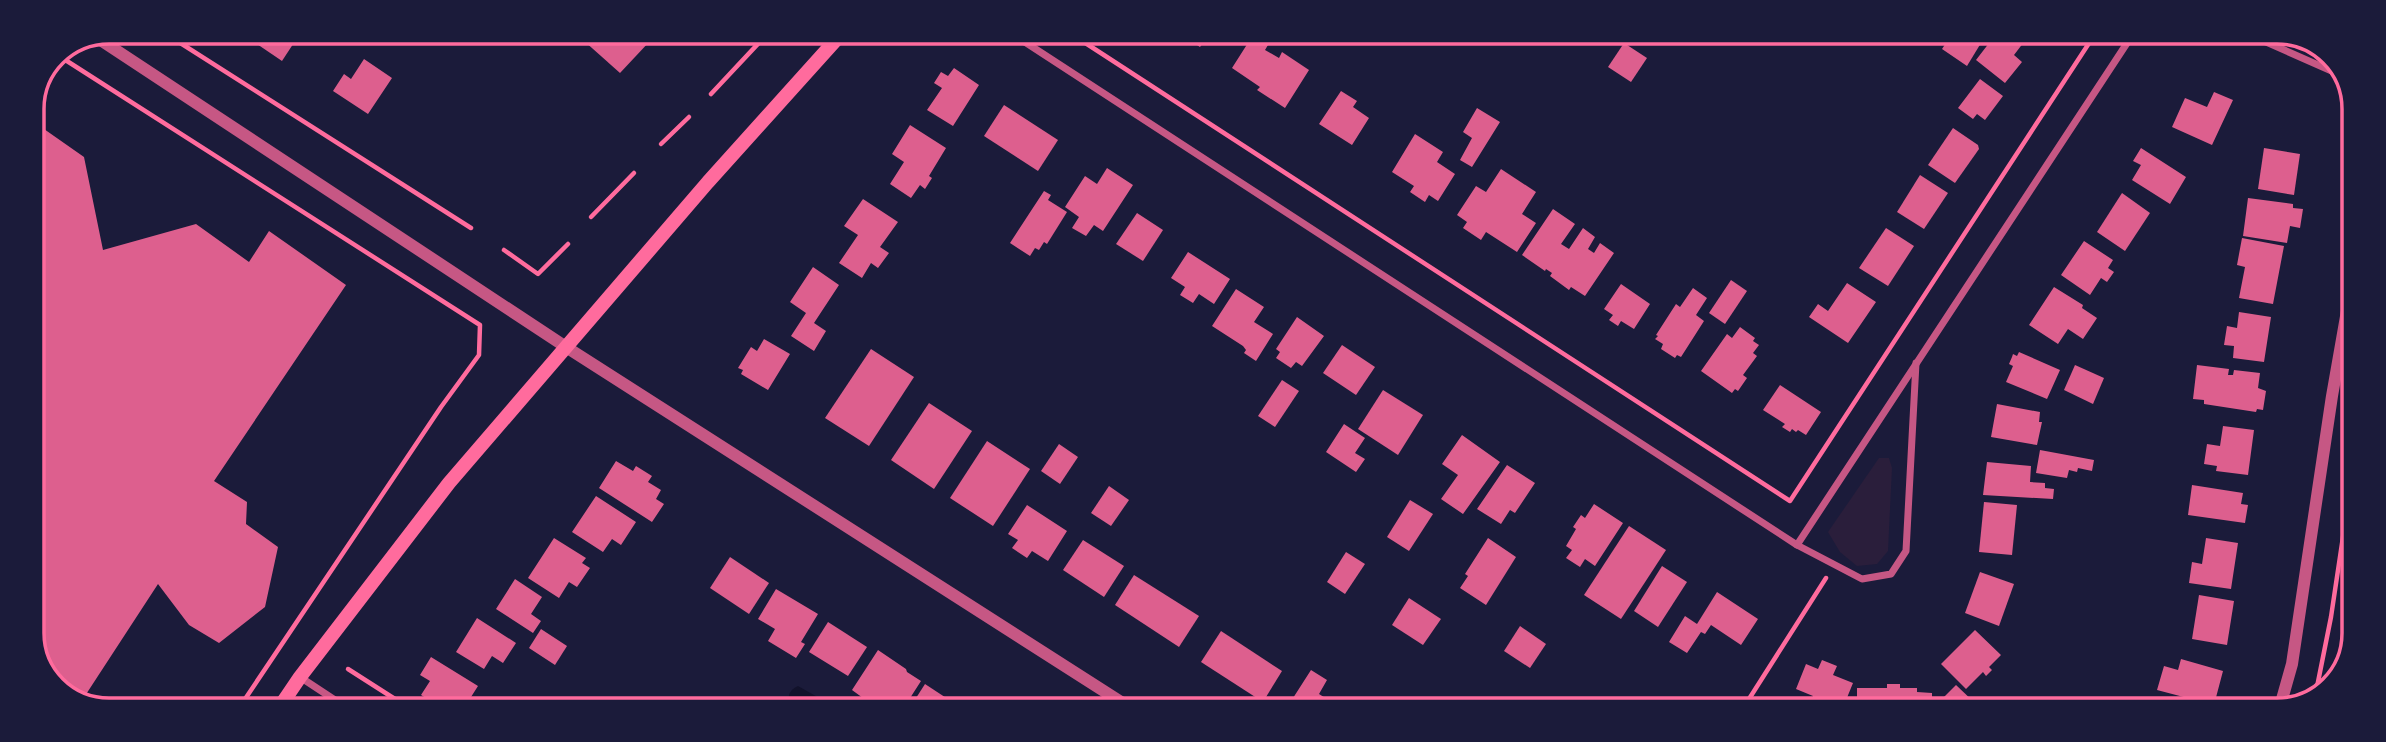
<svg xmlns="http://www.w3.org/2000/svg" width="2386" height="742" font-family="'Open Sans',sans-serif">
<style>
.green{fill:#2a1e3b}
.water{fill:#12122b}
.building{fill:#dd5f8e}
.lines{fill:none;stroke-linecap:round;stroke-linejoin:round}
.path{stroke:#ff6b9d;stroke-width:4.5}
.minor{stroke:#c65784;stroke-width:7}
.tertiary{stroke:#c65784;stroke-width:12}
.secondary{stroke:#ff6b9d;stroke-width:14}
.rim{fill:none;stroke:#ff6b9d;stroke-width:3.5}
</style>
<rect width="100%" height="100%" fill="#1b1b3a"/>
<path class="green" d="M 1879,458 L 1889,458 L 1892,468 L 1888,551 L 1877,564 L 1857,566 L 1840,552 L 1828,532 Z"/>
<path class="water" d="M 798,686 L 821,699 L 821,709 C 814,709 804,710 797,707 C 785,701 787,691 798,686 Z"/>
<g class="building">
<path d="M 261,32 L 301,32 L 282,61 L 254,42 Z"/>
<path d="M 574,32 L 647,32 L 650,41 L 620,73 Z"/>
<path d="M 1179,33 L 1210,33 L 1200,47 Z"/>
<path d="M 1261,34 L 1271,40 L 1265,50 L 1279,58 L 1282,52 L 1309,70 L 1285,108 L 1257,90 L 1260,87 L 1232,68 L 1253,35 Z"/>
<path d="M 1952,34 L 1968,34 L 1981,43 L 1967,66 L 1942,49 Z"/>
<path d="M 1996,34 L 2030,34 L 2014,55 L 2022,62 L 2005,83 L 1976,60 Z"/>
<path d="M 1624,43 L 1647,58 L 1631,82 L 1608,67 Z"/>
<path d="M 364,59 L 392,78 L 368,114 L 333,91 L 344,74 L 351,79 Z"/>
<path d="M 954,68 L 979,85 L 953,126 L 927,110 L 942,88 L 934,83 L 941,72 L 948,76 Z"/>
<path d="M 1980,79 L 2003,96 L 1985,120 L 1977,114 L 1973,119 L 1958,108 Z"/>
<path d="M 1341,91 L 1357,101 L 1353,107 L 1369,118 L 1352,145 L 1319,124 Z"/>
<path d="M 2214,92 L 2233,100 L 2212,145 L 2172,127 L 2185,98 L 2207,107 Z"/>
<path d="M 1004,105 L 1058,140 L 1038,171 L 984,136 Z"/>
<path d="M 1477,108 L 1500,122 L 1472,167 L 1460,160 L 1472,138 L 1463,132 Z"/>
<path d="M 34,122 L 84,157 L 103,250 L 196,224 L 249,262 L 269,231 L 346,285 L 214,481 L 247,502 L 246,524 L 278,547 L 265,607 L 219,643 L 189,625 L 158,584 L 81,702 L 48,680 L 32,638 L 32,126 Z"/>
<path d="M 910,125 L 946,148 L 929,176 L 932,178 L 925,189 L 920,185 L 911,198 L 890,184 L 904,162 L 892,154 Z"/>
<path d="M 1953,128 L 1978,145 L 1979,149 L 1955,183 L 1928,165 Z"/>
<path d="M 1415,134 L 1443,152 L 1437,162 L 1455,174 L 1438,201 L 1429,195 L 1425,202 L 1410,192 L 1414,186 L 1392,172 Z"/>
<path d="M 2141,148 L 2186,177 L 2170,204 L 2132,180 L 2141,165 L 2133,161 Z"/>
<path d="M 2264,148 L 2300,154 L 2294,195 L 2258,189 Z"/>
<path d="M 1107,168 L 1133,185 L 1103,231 L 1094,225 L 1086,236 L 1072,228 L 1079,217 L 1065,207 L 1085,176 L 1097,184 Z"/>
<path d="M 1501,169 L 1536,192 L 1522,214 L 1536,223 L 1517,252 L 1486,232 L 1481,240 L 1463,228 L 1467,222 L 1457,215 L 1476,186 L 1486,192 Z"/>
<path d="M 1920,175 L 1948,193 L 1924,229 L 1897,212 Z"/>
<path d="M 1044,191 L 1051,195 L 1048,200 L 1067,212 L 1047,244 L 1044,242 L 1039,250 L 1035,248 L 1030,256 L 1010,243 Z"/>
<path d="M 2122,193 L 2150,213 L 2125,251 L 2097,232 Z"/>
<path d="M 2248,198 L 2293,204 L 2293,208 L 2303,209 L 2300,228 L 2290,226 L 2287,243 L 2243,236 Z"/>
<path d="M 863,199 L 898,222 L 880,247 L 889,253 L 878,268 L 871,263 L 862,278 L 839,263 L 858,235 L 844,226 Z"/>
<path d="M 1553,209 L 1575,224 L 1561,244 L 1569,249 L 1583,228 L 1595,237 L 1588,249 L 1594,253 L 1600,243 L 1614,253 L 1585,296 L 1571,287 L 1569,290 L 1550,276 L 1552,273 L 1546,269 L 1545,271 L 1522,255 Z"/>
<path d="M 1137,213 L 1163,230 L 1143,261 L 1116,244 Z"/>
<path d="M 1886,228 L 1914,246 L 1888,286 L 1859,268 Z"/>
<path d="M 2242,238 L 2284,246 L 2273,304 L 2239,298 L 2245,267 L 2237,265 Z"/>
<path d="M 2084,241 L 2113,260 L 2108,268 L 2114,272 L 2107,282 L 2101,278 L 2090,295 L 2061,275 Z"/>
<path d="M 1188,252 L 1230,279 L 1214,304 L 1199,294 L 1193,303 L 1180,295 L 1185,287 L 1171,278 Z"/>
<path d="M 813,267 L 839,285 L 814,323 L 826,331 L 814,351 L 791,336 L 806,313 L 790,302 Z"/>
<path d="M 1731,280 L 1747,291 L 1725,324 L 1709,313 Z"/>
<path d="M 1847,283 L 1876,302 L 1848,343 L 1809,317 L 1818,304 L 1828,311 Z"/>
<path d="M 1621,284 L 1650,304 L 1634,329 L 1621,321 L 1618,326 L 1609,320 L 1613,315 L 1604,309 Z"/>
<path d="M 2054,287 L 2083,305 L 2082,308 L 2097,318 L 2083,339 L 2068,329 L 2058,344 L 2029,325 Z"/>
<path d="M 1693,288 L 1707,298 L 1696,315 L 1704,321 L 1681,357 L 1677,355 L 1675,358 L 1661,349 L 1663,344 L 1655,339 L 1658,336 L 1656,335 L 1676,304 L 1680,307 Z"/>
<path d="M 1236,289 L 1264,307 L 1254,322 L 1273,334 L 1256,361 L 1244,353 L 1246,350 L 1243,346 L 1212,326 Z"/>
<path d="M 2239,312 L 2271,317 L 2264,362 L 2233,358 L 2234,346 L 2224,345 L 2227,326 L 2237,328 Z"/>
<path d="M 1297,317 L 1324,336 L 1302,366 L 1296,362 L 1291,368 L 1276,358 L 1280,352 L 1276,349 Z"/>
<path d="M 1740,327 L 1755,338 L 1753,341 L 1759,345 L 1753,353 L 1757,356 L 1743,375 L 1747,378 L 1738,391 L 1735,389 L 1732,393 L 1701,371 L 1727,334 L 1732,338 Z"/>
<path d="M 764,339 L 790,354 L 768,390 L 741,374 L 743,370 L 738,368 L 751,347 L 757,351 Z"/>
<path d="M 1342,345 L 1375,367 L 1356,395 L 1323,373 Z"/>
<path d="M 871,349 L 914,377 L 869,446 L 825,418 Z"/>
<path d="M 2019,352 L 2060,370 L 2047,399 L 2006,382 L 2013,366 L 2009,364 L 2012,357 L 2013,354 L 2017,356 Z"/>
<path d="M 2075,365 L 2104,378 L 2093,404 L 2064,390 Z"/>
<path d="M 2197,365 L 2229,369 L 2228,375 L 2233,375 L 2234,370 L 2260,373 L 2258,388 L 2266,391 L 2263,410 L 2257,409 L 2256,412 L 2204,404 L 2204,400 L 2193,399 Z"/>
<path d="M 1282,380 L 1299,391 L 1275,427 L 1258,416 Z"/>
<path d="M 1780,385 L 1821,412 L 1806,435 L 1798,430 L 1796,432 L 1792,429 L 1790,432 L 1782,427 L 1785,424 L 1763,410 Z"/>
<path d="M 1383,390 L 1423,415 L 1398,455 L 1358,429 Z"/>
<path d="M 929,403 L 972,431 L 934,489 L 891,460 Z"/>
<path d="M 1997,404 L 2040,412 L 2039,422 L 2042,422 L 2037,445 L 1991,437 Z"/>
<path d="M 1344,424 L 1365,438 L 1355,453 L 1365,459 L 1356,472 L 1326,452 Z"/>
<path d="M 2223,426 L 2254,430 L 2248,475 L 2216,471 L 2217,466 L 2204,464 L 2207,444 L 2220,446 Z"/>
<path d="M 1462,435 L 1500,462 L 1463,514 L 1441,499 L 1458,475 L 1442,464 Z"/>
<path d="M 987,441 L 1030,469 L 993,526 L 950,498 Z"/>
<path d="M 1059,444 L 1078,457 L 1060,484 L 1041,471 Z"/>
<path d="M 2040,450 L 2094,460 L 2092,471 L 2078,468 L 2077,472 L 2069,470 L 2067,478 L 2036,473 Z"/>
<path d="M 616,461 L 633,471 L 636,466 L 652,476 L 648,482 L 661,490 L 656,499 L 664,504 L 652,522 L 599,488 Z"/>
<path d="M 1987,462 L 2031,466 L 2030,482 L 2045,483 L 2045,488 L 2054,489 L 2053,499 L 1983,495 Z"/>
<path d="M 1507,465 L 1535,483 L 1515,513 L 1510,510 L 1501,524 L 1477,509 Z"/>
<path d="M 2192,485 L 2243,493 L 2241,504 L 2248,505 L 2245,523 L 2188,515 Z"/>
<path d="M 1109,486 L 1129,500 L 1111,526 L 1091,513 Z"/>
<path d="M 596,496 L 636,522 L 621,545 L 612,539 L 603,552 L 572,532 Z"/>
<path d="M 1410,500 L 1433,514 L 1409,551 L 1387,537 Z"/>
<path d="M 1984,502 L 2017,505 L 2012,555 L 1979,552 Z"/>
<path d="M 1594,504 L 1623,523 L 1595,566 L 1585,559 L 1580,567 L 1566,558 L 1572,550 L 1566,546 L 1576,529 L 1573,527 L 1581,515 L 1585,518 Z"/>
<path d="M 1027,505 L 1067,531 L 1048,561 L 1032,551 L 1027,558 L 1012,548 L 1018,540 L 1008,534 Z"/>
<path d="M 1629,526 L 1666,550 L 1621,619 L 1584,595 Z"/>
<path d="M 554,538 L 586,558 L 582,563 L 590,568 L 577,587 L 569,582 L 559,598 L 528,578 Z"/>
<path d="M 1488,538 L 1516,557 L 1486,605 L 1460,588 L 1468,576 L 1465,574 Z"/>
<path d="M 2206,538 L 2238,543 L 2231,589 L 2189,583 L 2192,562 L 2202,564 Z"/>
<path d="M 1083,540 L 1124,566 L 1104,597 L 1063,570 Z"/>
<path d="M 1346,552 L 1365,564 L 1345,594 L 1327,582 Z"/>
<path d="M 730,557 L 769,583 L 749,614 L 710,588 Z"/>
<path d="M 1662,566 L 1687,582 L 1658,627 L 1634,611 Z"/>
<path d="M 1980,572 L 2014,584 L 1999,626 L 1965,613 Z"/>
<path d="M 1134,575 L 1199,616 L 1179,647 L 1115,605 Z"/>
<path d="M 515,579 L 542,597 L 531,614 L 541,621 L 533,633 L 496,609 Z"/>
<path d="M 776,589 L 818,614 L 801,642 L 805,644 L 796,658 L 768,641 L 775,629 L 758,619 Z"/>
<path d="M 1717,592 L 1758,619 L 1741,645 L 1711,625 L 1705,634 L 1701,632 L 1687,653 L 1669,642 L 1685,616 L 1697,624 Z"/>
<path d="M 2199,595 L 2234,601 L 2227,645 L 2192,639 Z"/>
<path d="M 1409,598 L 1441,619 L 1423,645 L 1392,625 Z"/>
<path d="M 477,618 L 516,643 L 503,663 L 492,656 L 484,669 L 456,652 Z"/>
<path d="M 828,622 L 867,647 L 848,676 L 809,652 Z"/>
<path d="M 1520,626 L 1546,644 L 1530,668 L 1504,651 Z"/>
<path d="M 541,629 L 567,646 L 555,665 L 529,648 Z"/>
<path d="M 1975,630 L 2001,655 L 1989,667 L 1992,670 L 1986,676 L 1983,672 L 1966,689 L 1941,664 Z"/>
<path d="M 1221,631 L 1282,671 L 1263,702 L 1201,662 Z"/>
<path d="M 878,650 L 906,669 L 907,672 L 921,681 L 903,709 L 878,709 L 852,690 Z"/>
<path d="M 431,657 L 478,686 L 464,708 L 455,701 L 451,708 L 442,708 L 421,695 L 430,681 L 420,675 Z"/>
<path d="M 2181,659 L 2223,671 L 2214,705 L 2157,690 L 2164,666 L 2178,670 Z"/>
<path d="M 1822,660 L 1837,666 L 1833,675 L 1853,683 L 1842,710 L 1807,710 L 1813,696 L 1796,689 L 1806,664 L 1818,669 Z"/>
<path d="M 1311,670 L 1327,680 L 1319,694 L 1343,709 L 1286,709 Z"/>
<path d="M 925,684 L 963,709 L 909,709 Z"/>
<path d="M 1887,684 L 1900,684 L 1900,688 L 1917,688 L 1917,692 L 1932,693 L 1932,710 L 1857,710 L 1857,688 L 1887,688 Z"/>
<path d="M 1956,685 L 1976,704 L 1971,710 L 1948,710 L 1939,702 Z"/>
<path d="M 2177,703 L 2196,710 L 2174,710 Z"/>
</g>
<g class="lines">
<g class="path">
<path d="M 163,32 L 471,228"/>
<path d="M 1070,33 L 1790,501 L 2095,34"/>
<path d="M 56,54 L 480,325 L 479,355 L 441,407 L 239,708"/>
<path d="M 711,94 L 769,32"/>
<path d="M 661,144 L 689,117"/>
<path d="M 591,217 L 634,173"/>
<path d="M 504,250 L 538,274 L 568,244"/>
<path d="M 348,669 L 409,708"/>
<path d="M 2315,697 L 2331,617 L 2353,470"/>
<path d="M 1742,710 L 1826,578"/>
</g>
<g class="minor">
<path d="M 1011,33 L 1797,545 L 1862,579 L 1891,574 L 1906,551 L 1916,363"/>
<path d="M 2248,34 L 2343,76"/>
<path d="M 1797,545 L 2133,34"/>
<path d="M 300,677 L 347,708"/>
</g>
<g class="tertiary">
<path d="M 96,37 L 566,347 L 1132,709"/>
<path d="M 2279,710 L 2292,664 L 2332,396 L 2354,271"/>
</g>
<path class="secondary" d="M 279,708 L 300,677 L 449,483 L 708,182 L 843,32"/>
</g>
<path d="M0 0H2386V742H0ZM109 44H2277A65 65 0 0 1 2342 109V633A65 65 0 0 1 2277 698H109A65 65 0 0 1 44 633V109A65 65 0 0 1 109 44Z" fill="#1b1b3a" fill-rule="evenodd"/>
<path class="rim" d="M109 44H2277A65 65 0 0 1 2342 109V633A65 65 0 0 1 2277 698H109A65 65 0 0 1 44 633V109A65 65 0 0 1 109 44Z"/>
</svg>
